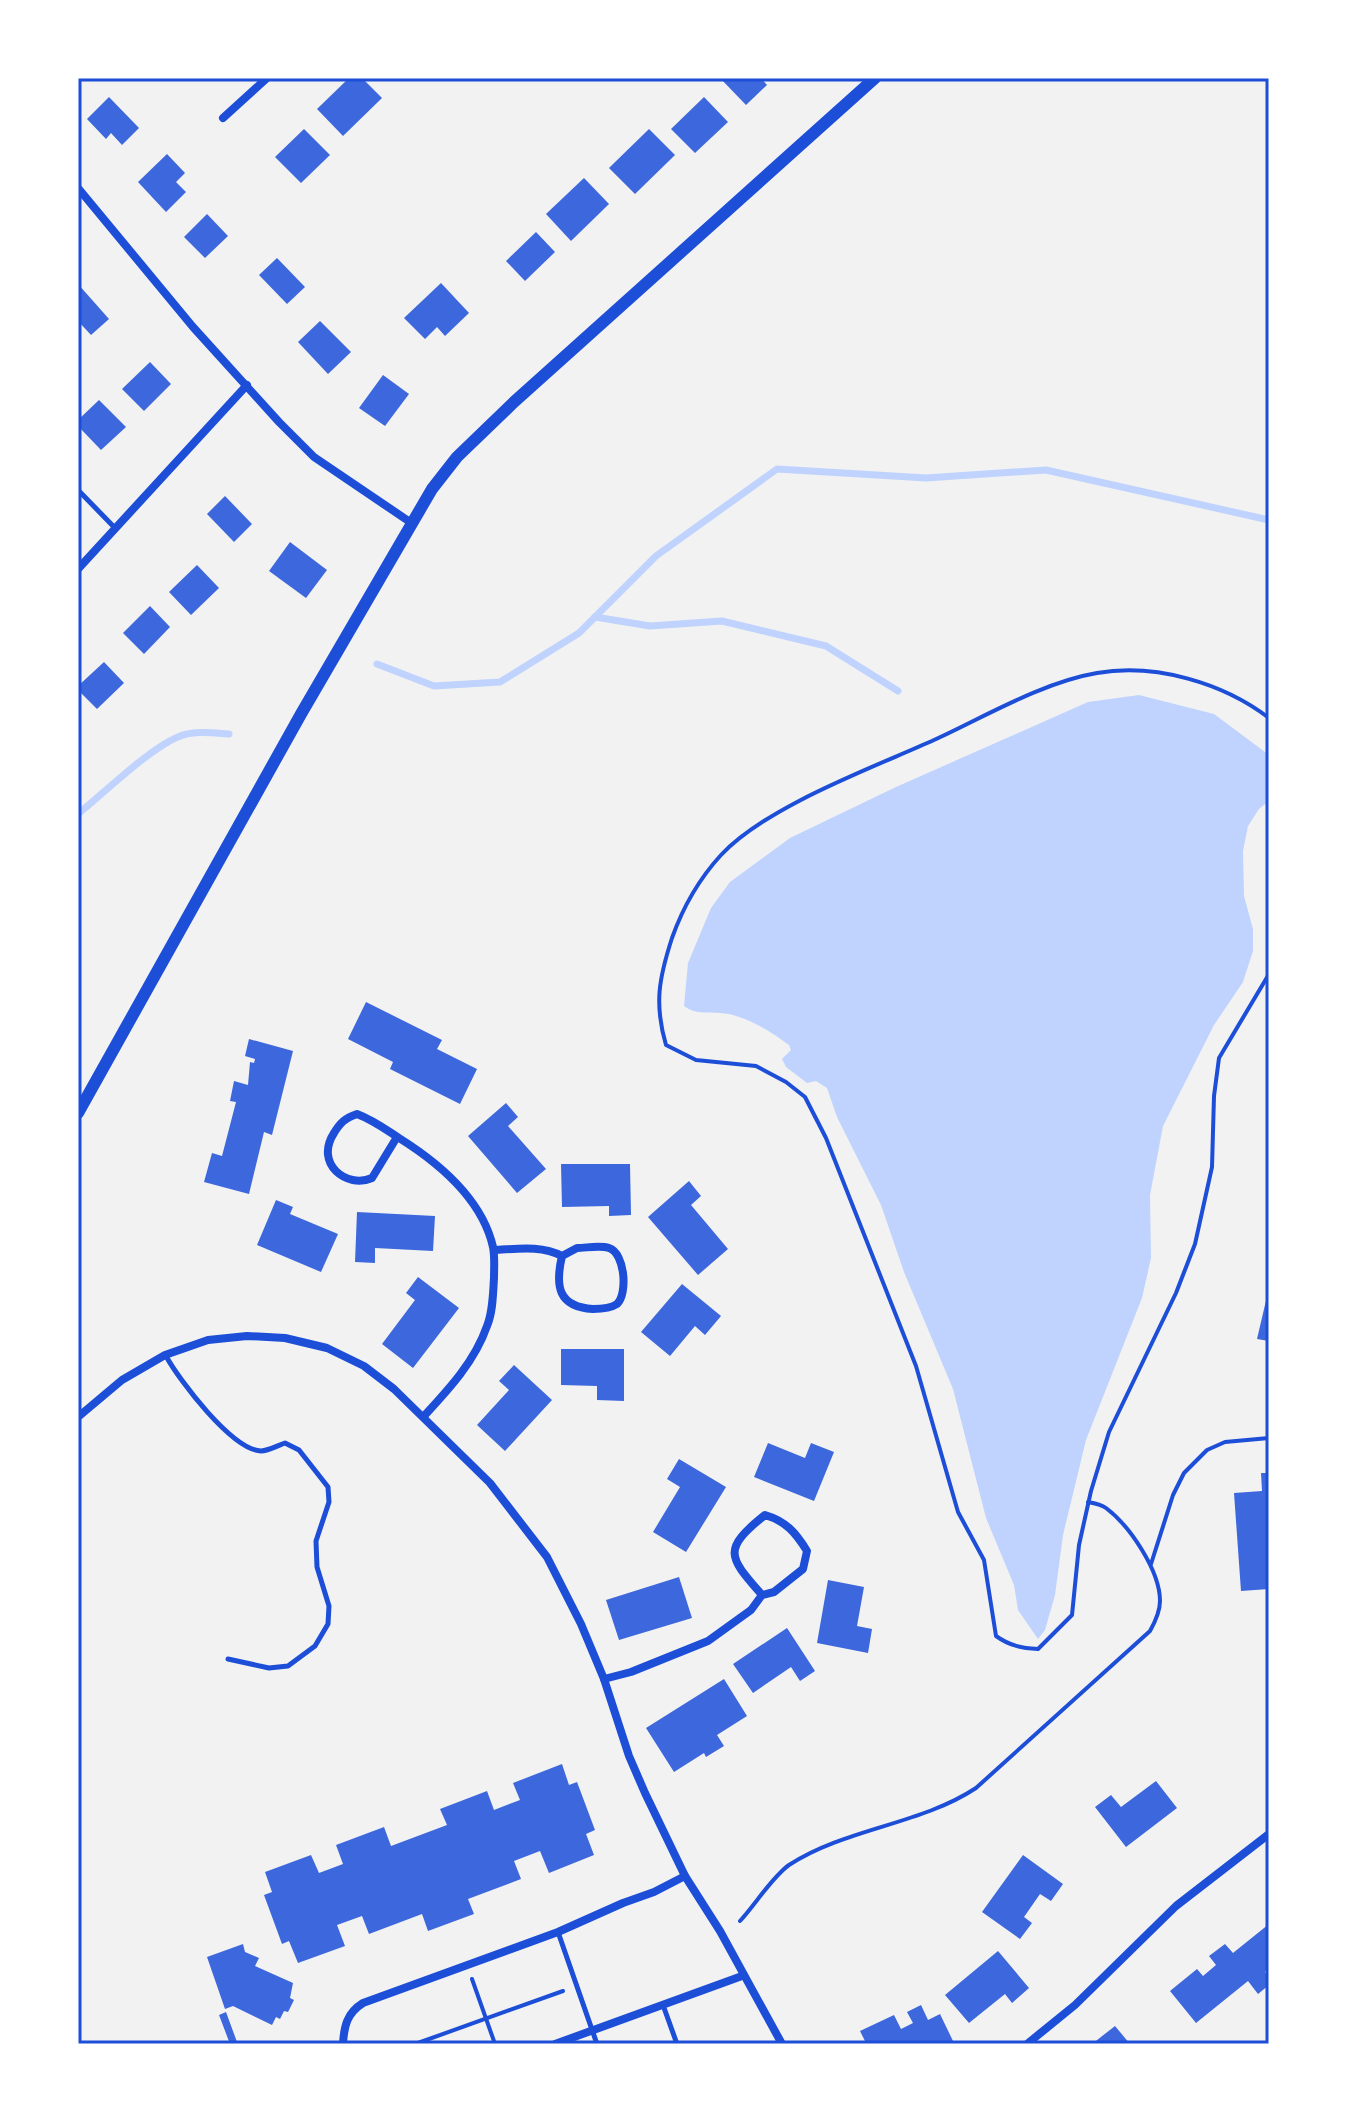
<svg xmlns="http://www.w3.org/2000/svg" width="1347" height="2122" font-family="Arial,sans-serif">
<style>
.water{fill:#bfd3fe}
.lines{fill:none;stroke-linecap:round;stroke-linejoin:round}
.stream{stroke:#bfd3fe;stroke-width:7}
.building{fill:#3d67dc}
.path{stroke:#1d4ed8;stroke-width:4}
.service{stroke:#1d4ed8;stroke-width:5}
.minor{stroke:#1d4ed8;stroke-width:8}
.tertiary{stroke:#1d4ed8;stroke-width:12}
.neatline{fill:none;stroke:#1d4ed8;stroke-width:3}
</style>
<rect width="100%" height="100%" fill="#f2f2f2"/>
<path class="water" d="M 1139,695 L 1214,714 L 1269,755 L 1269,801 L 1259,809 L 1248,826 L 1243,851 L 1244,896 L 1253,929 L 1253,951 L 1243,982 L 1214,1025 L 1163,1126 L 1150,1195 L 1151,1258 L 1142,1298 L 1086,1440 L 1063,1535 L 1055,1595 L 1045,1630 L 1038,1639 L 1018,1610 L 1014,1585 L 986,1518 L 953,1389 L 904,1272 L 881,1205 L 837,1117 L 827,1088 L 816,1081 L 807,1083 L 786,1067 L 782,1059 L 791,1050 L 789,1045 C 771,1032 754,1021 733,1015 C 716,1010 698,1017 684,1006 L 688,963 L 711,908 L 730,882 L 790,838 L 896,787 L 1088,702 Z"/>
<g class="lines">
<g class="stream">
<path d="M 595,617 L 650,626 L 722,621 L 826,646 L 898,691"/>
<path d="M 377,664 L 434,686 L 500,682 L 579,633 L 656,556 L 777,469 L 926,478 L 1046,470 L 1269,520"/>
<path d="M 78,814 C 104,793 149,749 178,737 C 193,730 213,733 229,734"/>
</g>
</g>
<g class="building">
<path d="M 349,78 L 362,78 L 382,98 L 343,136 L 317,109 Z"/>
<path d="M 720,78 L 761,78 L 767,85 L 746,105 Z"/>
<path d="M 109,97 L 139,128 L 122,145 L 111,133 L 106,139 L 87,119 Z"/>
<path d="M 704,97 L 728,122 L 695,153 L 671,129 Z"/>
<path d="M 304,129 L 330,155 L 301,183 L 275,157 Z"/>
<path d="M 649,129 L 675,155 L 635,194 L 609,168 Z"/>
<path d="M 167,154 L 185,173 L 176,182 L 186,192 L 166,212 L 138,182 Z"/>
<path d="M 584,178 L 609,204 L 571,241 L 546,214 Z"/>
<path d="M 207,214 L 228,236 L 205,258 L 184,237 Z"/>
<path d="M 536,232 L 555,252 L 525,281 L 506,261 Z"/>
<path d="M 277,258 L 305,287 L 287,304 L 259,275 Z"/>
<path d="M 441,283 L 469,313 L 445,336 L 437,327 L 425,339 L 404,318 Z"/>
<path d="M 78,284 L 109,319 L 91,335 L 78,321 Z"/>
<path d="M 320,321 L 351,352 L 328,374 L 298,342 Z"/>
<path d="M 150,362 L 171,384 L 144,411 L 122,389 Z"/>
<path d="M 383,375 L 409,394 L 385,426 L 359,408 Z"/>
<path d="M 99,400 L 126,427 L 101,450 L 78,426 L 78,420 Z"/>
<path d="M 225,496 L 252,524 L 234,542 L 207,514 Z"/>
<path d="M 290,542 L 327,570 L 306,598 L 269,571 Z"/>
<path d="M 197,565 L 219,588 L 191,615 L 169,592 Z"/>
<path d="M 150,606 L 170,627 L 144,654 L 123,633 Z"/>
<path d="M 104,662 L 124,683 L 97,709 L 78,690 L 78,686 Z"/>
<path d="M 366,1002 L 442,1040 L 437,1049 L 477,1069 L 460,1104 L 390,1069 L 393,1062 L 348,1039 Z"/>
<path d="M 249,1039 L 293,1051 L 272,1135 L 264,1132 L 249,1194 L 204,1182 L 212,1153 L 222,1156 L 236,1102 L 230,1101 L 234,1081 L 248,1085 L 250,1062 L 254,1063 L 255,1059 L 245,1056 Z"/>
<path d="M 506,1103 L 518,1117 L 508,1126 L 546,1169 L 517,1193 L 468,1136 Z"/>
<path d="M 561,1164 L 630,1164 L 631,1215 L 609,1216 L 609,1206 L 562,1207 Z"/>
<path d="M 689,1181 L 701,1196 L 691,1205 L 728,1249 L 698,1275 L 648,1217 Z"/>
<path d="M 276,1200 L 293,1207 L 290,1214 L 338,1234 L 321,1272 L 257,1245 Z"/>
<path d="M 357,1212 L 435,1216 L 433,1251 L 375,1248 L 375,1263 L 355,1262 Z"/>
<path d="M 418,1277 L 459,1308 L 413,1368 L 382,1344 L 415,1300 L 406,1293 Z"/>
<path d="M 682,1284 L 721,1316 L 705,1335 L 695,1326 L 670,1356 L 641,1332 Z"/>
<path d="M 1268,1292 L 1269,1292 L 1269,1341 L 1257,1339 Z"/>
<path d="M 561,1349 L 624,1349 L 624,1401 L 597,1400 L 597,1386 L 561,1385 Z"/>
<path d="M 514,1365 L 552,1400 L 505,1451 L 477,1425 L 509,1390 L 499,1381 Z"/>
<path d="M 768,1443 L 805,1458 L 811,1443 L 834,1452 L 814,1501 L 754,1477 Z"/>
<path d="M 679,1459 L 726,1487 L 686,1552 L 653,1532 L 680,1487 L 667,1479 Z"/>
<path d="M 1261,1473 L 1269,1473 L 1269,1589 L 1241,1591 L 1234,1493 L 1262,1491 Z"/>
<path d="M 679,1577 L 692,1618 L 619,1640 L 606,1600 Z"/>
<path d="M 828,1580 L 864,1587 L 857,1626 L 872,1629 L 868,1653 L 817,1643 Z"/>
<path d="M 787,1628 L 815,1671 L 800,1681 L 791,1667 L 753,1693 L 733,1664 Z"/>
<path d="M 724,1679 L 747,1716 L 717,1735 L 724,1746 L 706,1757 L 704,1753 L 674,1772 L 646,1728 Z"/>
<path d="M 562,1764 L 569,1785 L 577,1782 L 595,1830 L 586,1834 L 594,1855 L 549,1873 L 540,1851 L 514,1861 L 521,1879 L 468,1899 L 474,1914 L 428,1931 L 422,1914 L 369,1934 L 362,1916 L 337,1925 L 345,1946 L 298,1963 L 289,1941 L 282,1944 L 264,1895 L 272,1892 L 265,1872 L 311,1855 L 319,1873 L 343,1864 L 336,1845 L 384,1827 L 391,1846 L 447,1825 L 440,1809 L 487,1791 L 494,1810 L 520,1800 L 513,1783 Z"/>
<path d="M 1156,1781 L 1177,1808 L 1126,1847 L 1095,1807 L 1111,1795 L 1121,1807 Z"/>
<path d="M 1023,1855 L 1063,1884 L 1051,1901 L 1040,1894 L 1024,1917 L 1032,1923 L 1020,1939 L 982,1912 Z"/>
<path d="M 1269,1924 L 1269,1968 L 1265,1972 L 1269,1977 L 1269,1985 L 1258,1994 L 1248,1981 L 1196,2023 L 1170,1991 L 1197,1969 L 1203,1976 L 1216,1965 L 1209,1956 L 1225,1944 L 1233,1953 Z"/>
<path d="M 243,1944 L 245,1952 L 259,1958 L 255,1966 L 293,1983 L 290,1998 L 294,2000 L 288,2012 L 284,2011 L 280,2019 L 276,2017 L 272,2025 L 233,2006 L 225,2009 L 207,1957 Z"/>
<path d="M 998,1951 L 1029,1988 L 1012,2003 L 1005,1994 L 969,2023 L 945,1995 Z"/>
<path d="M 921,2005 L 928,2020 L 940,2014 L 953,2041 L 948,2044 L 859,2044 L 865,2041 L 860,2031 L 894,2015 L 901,2029 L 913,2023 L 907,2012 Z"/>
<path d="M 226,2012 L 237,2042 L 239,2041 L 240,2044 L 230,2044 L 219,2015 Z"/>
<path d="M 1115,2026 L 1130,2044 L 1092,2044 Z"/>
</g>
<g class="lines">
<g class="path">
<path d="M 1269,718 C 1223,683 1156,663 1097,673 C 1043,682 984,717 934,740 C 872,768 767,806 721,855 C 699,879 683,907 672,938 C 659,978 654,1004 666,1045 L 696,1060 L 756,1066 L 786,1082 L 805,1097 L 826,1138 L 916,1366 L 958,1512 L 984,1560 L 996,1636 C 1010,1646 1022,1648 1038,1649 L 1072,1615 L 1079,1545 L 1091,1491 L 1109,1432 L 1176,1293 L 1195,1244 L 1212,1167 L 1214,1096 L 1219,1058 L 1269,974"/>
<path d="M 1151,1564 L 1173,1495 L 1184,1473 L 1207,1450 L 1225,1442 L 1269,1438"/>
<path d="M 740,1921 C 755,1905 772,1877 789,1865 C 846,1828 920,1825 976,1788 L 1150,1631 C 1155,1622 1160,1612 1160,1601 C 1160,1571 1130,1526 1106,1508 C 1102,1505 1094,1503 1088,1502"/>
<path d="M 472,1979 L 495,2044"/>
<path d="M 415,2044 L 563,1991"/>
</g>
<g class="service">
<path d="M 78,490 L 115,528"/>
<path d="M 166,1356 C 179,1380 232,1450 261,1451 C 268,1451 279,1445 285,1443 L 299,1450 L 328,1487 L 329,1502 L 316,1541 L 317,1567 L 329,1606 L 328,1624 L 315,1646 L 288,1666 L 269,1668 L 228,1659"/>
<path d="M 558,1932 L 597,2044"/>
<path d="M 663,2005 L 677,2044"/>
</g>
<g class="minor">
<path d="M 223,118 L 267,78"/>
<path d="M 78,188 L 193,327 L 279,422 L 314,457 L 410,522"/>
<path d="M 78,569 L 247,385"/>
<path d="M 397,1137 L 372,1178 C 347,1189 314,1164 334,1133 C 340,1123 345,1118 357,1114 C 373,1120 385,1129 399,1138 C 439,1163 482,1199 493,1247 C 495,1257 494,1268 494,1278 C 493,1293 493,1312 487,1326 C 475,1361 449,1389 424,1416"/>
<path d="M 577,1248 C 586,1248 600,1245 609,1248 C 625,1253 628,1294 617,1304 C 611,1308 600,1309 593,1309 C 558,1307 555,1286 562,1256 Z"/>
<path d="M 494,1250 C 517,1249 541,1245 562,1256"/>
<path d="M 78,1417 L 122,1380 L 165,1355 L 208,1340 L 247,1336 L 285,1338 L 327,1348 L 364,1366 L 394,1389 L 490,1483 L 547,1557 L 581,1624 L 604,1679 L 629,1756 L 645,1793 L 685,1876 L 720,1931 L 782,2044"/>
<path d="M 604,1679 L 631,1672 L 708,1641 L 751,1610 L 762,1595 L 774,1592 L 803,1569 L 807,1551 C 796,1533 786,1521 765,1515 C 721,1550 729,1557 762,1595"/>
<path d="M 343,2044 C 344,2026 347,2013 363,2003 L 558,1932 L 623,1903 L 654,1892 L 685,1876"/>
<path d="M 555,2044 L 742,1976"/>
<path d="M 1027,2044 L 1075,2005 L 1176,1906 L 1269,1834"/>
</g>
<path class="tertiary" d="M 78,1113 L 301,714 L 432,489 L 457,457 L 514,402 L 875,78"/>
</g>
<rect width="1347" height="2122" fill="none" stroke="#ffffff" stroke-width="160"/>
<rect x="80" y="80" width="1187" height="1962" class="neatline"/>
</svg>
